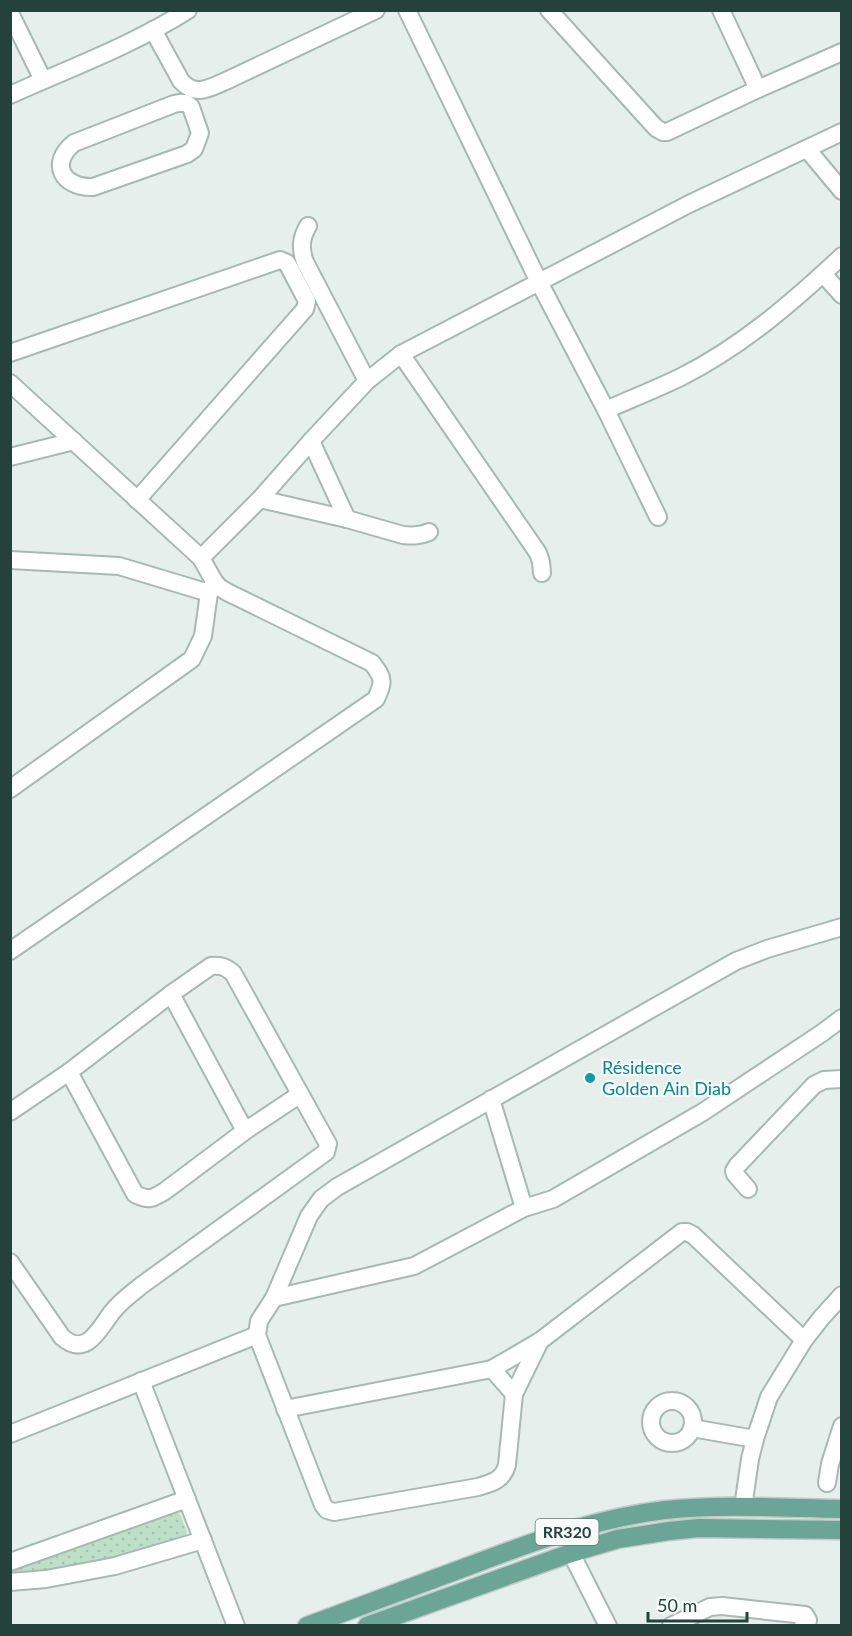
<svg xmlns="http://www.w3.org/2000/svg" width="852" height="1636" font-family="Lato,sans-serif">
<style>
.garden{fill:url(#garden-dots)}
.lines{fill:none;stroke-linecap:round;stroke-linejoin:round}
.minor-casing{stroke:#a8b8b2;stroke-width:20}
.major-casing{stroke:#c2cac8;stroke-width:21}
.minor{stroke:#fff;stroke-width:16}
.major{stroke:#6aa596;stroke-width:18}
.culture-dot{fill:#0f9aa8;stroke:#f7fbf9;stroke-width:2}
.labels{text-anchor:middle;stroke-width:4.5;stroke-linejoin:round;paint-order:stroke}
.shield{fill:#f7fbf9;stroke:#637a73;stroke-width:1.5}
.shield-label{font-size:16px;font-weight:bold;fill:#24423a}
.culture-label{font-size:18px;fill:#0d838f;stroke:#f7fbf9;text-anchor:start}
</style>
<defs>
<pattern id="garden-dots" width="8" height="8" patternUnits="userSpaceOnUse" patternTransform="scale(1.5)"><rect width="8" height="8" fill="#bfe0c8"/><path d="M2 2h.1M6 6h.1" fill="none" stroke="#a4c1ad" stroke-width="1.8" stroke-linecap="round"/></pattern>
</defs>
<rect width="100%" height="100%" fill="#e6efeb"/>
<path class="garden" d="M 175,1511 L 180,1514 L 187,1532 L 186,1535 L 136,1553 L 58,1571 L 11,1575 L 11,1568 Z"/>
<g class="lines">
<defs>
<g id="minor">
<path d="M 407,10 L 539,282 L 606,410 L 658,517"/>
<path d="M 549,10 L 656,128 L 663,132 L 667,132 L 758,89 L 842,52"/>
<path d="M 721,10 L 758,89"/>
<path d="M 10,13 L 43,80"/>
<path d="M 153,30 L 181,81 C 196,98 211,87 228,80 L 376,10"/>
<path d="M 10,95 C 70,68 133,45 188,10"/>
<path d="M 179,103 L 186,103 L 191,107 L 200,133 L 194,149 L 187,154 L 93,187 C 62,188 49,163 74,143 L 174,104 Z"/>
<path d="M 807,149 L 842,191"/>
<path d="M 308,226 C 301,238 300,248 305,262 L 367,381"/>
<path d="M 823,274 L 842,295"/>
<path d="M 10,353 L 280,260 L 287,263 L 307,301 L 305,309 L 137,500"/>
<path d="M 401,354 L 538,553 L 541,562 L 542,573"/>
<path d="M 10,383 L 201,558 L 214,581 L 219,587 L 227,592 L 372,663 C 384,679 384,681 376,699 L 10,951"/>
<path d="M 606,410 C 631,399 656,389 681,377 C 741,347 793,302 842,256"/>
<path d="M 311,441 L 347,519"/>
<path d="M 10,457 L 74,441"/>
<path d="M 260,499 L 347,519 L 403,535 C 413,536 420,536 429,532"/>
<path d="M 201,558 L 260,499 L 311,441 L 367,381 L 401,354 L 689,204 L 842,132"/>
<path d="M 10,560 L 119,566 L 209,593 L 213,584"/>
<path d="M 10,789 L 192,659 L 203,636 L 209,593"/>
<path d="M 171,994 L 245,1131"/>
<path d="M 69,1072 L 135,1194 C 149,1201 152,1199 165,1191 L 245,1131 L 299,1095"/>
<path d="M 491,1099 L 524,1208"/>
<path d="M 10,1112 L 69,1072 L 171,994 L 211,966 C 221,965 226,967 233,973 L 328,1144 L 326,1152 L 142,1285 C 132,1293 121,1301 113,1311 C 100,1327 87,1359 62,1337 L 10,1262"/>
<path d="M 748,1189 L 735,1174 L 734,1171 L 737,1166 L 814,1085 L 824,1080 L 842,1079"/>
<path d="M 274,1298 L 414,1266 L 524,1208 L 553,1199 L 703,1112 L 822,1033 L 842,1018"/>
<path d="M 540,1341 L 514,1394 L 507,1465 C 503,1480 492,1483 478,1487 L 334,1512 L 327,1510 L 323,1505 L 257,1335 L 259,1321 L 274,1298 L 309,1216 L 321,1199 L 337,1187 L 736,961 L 767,949 L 842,927"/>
<path d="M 492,1369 L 514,1394"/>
<path d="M 141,1381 L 236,1626"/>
<circle cx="672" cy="1422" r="21"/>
<path d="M 285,1409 L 492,1369 L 540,1341 L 682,1232 L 687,1232 L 693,1235 L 804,1340"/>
<path d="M 692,1428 L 755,1439"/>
<path d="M 10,1434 L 257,1335"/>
<path d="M 827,1483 L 830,1464 L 842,1426"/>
<path d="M 743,1507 L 750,1459 L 755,1439 L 769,1397 L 804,1340 L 822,1317 L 842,1295"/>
<path d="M 571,1553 L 608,1626"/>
<path d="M 10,1562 L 187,1499"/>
<path d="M 10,1582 L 46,1579 L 115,1566 L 203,1540"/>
<path d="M 671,1626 L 710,1607 L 722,1606 L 805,1615 L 808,1620 L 807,1623 L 803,1626"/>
</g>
<g id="major">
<path d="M 307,1626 C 361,1606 415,1586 469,1566 C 532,1542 597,1518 665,1510 C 723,1504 783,1508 842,1509"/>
<path d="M 367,1626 L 571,1553 L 618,1539 L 669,1531 L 699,1528 L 842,1530"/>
</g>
</defs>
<use href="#minor" class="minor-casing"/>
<use href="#major" class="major-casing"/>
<use href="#minor" class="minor"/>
<use href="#major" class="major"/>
</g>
<circle class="culture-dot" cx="590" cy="1078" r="6"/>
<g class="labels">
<rect class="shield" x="535.5" y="1519" width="63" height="26" rx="4.5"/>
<g class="shield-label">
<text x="567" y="1538">RR320</text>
</g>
<g class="culture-label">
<text x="602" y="1074">Résidence<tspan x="602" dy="21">Golden Ain Diab</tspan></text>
</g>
</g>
<rect width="852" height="1636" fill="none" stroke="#24423a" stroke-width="24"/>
<path d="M648 1612v9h99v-9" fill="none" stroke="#24423a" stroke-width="3"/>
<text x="657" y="1612" font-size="18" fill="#24423a" stroke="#f7fbf9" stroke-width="4.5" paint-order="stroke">50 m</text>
</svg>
